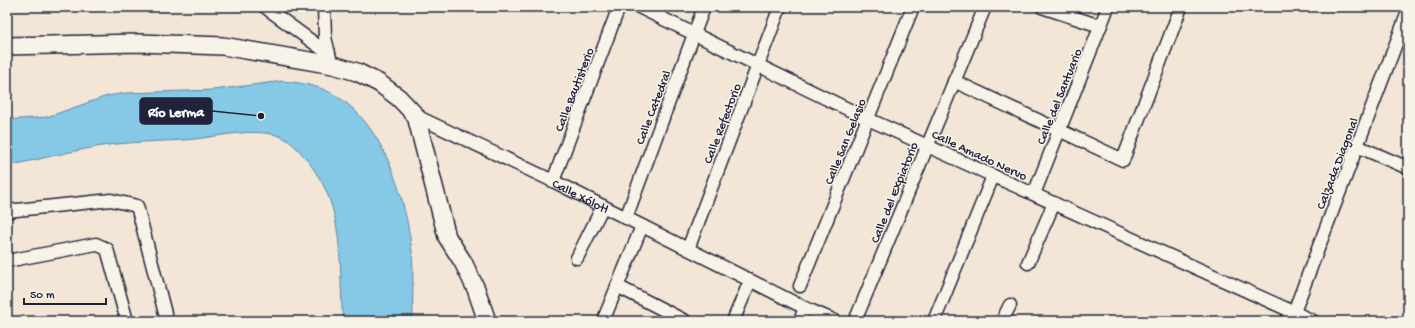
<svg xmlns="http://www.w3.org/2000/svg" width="1415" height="328" font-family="'Gochi Hand',sans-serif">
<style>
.water{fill:#86c9e7;stroke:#5e86a2}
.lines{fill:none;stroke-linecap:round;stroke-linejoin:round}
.street-casing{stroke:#22223b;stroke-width:15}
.secondary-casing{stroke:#22223b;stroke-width:20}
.street{stroke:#f7f3e8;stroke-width:12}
.secondary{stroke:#f7f3e8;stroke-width:17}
.labels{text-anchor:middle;stroke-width:3;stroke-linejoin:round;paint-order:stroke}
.street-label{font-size:13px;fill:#22223b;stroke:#f7f3e8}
.leader{fill:none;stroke:#22223b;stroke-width:1.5}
.callout-dot{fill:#22223b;stroke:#f7f3e8;stroke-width:1.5}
.callout{fill:#22223b;stroke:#22223b;stroke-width:1.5}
.callout-label{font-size:14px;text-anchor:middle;font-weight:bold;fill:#fff}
</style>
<rect width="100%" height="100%" fill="#f3e6d7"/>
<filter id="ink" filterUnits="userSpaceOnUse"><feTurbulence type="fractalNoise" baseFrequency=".025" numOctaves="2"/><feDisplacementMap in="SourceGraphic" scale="8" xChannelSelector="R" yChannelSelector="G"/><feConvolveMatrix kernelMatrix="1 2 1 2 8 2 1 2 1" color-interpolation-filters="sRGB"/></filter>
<g filter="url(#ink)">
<path class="water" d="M 283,81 C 302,83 322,86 338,97 C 386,128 405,198 412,251 C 414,275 412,298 413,321 L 343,321 C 339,278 344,234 327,193 C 320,176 299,145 282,137 C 257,127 220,136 195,139 C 162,142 128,141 96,147 C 66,152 37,160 7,166 L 7,120 L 47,117 L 107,96 L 127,93 L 213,90 Z"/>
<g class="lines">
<defs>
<g id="street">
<path d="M 265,7 L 329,54"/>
<path d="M 324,7 L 325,37 L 330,58"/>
<path d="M 639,7 L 868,119 L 1313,321"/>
<path d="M 1042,7 L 1100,26"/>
<path d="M 954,81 L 1123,160 L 1181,7"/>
<path id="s1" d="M 416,116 L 553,181 L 805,308 L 835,321"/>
<path d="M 1357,146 L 1408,168"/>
<path d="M 553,181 L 619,7"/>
<path d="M 1034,194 L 1108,7"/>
<path d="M 7,211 L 111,200 L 137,206 L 167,321"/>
<path d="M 626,218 L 704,7"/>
<path d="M 688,249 L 780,7"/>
<path d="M 577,258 L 603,206"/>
<path d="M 7,261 L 96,244 L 107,249 L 127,321"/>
<path d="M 1028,263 L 1054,203"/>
<path d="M 617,286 L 685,321"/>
<path d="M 800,286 L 913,7"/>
<path d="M 603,321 L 642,226"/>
<path d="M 733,321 L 750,281"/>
<path d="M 800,321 L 805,308"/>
<path d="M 855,321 L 985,7"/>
<path d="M 934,321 L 993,176"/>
<path d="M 1002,321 L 1010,305"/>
<path d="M 1286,321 L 1294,312 L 1408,12"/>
</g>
<path id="secondary" d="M 7,46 L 139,43 L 223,46 L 333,65 L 357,72 L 379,83 L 399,98 L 416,116 L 447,237 L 463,262 L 476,289 L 487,321"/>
</defs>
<use href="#street" class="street-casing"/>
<use href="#secondary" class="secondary-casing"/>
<use href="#street" class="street"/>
<use href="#secondary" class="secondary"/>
</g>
</g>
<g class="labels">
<g class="street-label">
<text transform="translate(573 89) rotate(-69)" y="5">Calle Bautisterio</text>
<text transform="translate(1058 96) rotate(-68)" y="5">Calle del Santuario</text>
<text transform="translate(652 107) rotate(-69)" y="5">Calle Catedral</text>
<text transform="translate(721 123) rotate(-69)" y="5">Calle Refectorio</text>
<text transform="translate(844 141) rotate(-68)" y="5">Calle San Gelasio</text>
<text transform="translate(980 154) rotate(25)" y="5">Calle Amado Nervo</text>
<text transform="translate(1336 163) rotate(-69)" y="5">Calzada Diagonal</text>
<text transform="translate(893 192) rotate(-68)" y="5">Calle del Expiatorio</text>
<text dy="5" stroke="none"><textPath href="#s1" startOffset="183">Calle Xólotl</textPath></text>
</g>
</g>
<path class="leader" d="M261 116L212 111"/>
<circle class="callout-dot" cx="261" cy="116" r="4"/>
<rect class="callout" x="140" y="98" width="72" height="26" rx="4"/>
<g class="callout-label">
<text x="176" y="116">Río Lerma</text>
</g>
<rect width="1415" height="328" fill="none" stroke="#f7f3e8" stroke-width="24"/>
<rect x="12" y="12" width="1391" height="304" fill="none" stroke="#22223b" stroke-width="1.5" filter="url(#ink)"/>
<path d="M24 298v6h82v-6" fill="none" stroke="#22223b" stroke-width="2"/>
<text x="30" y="298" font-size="12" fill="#22223b" stroke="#f7f3e8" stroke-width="3" paint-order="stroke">50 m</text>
</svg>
